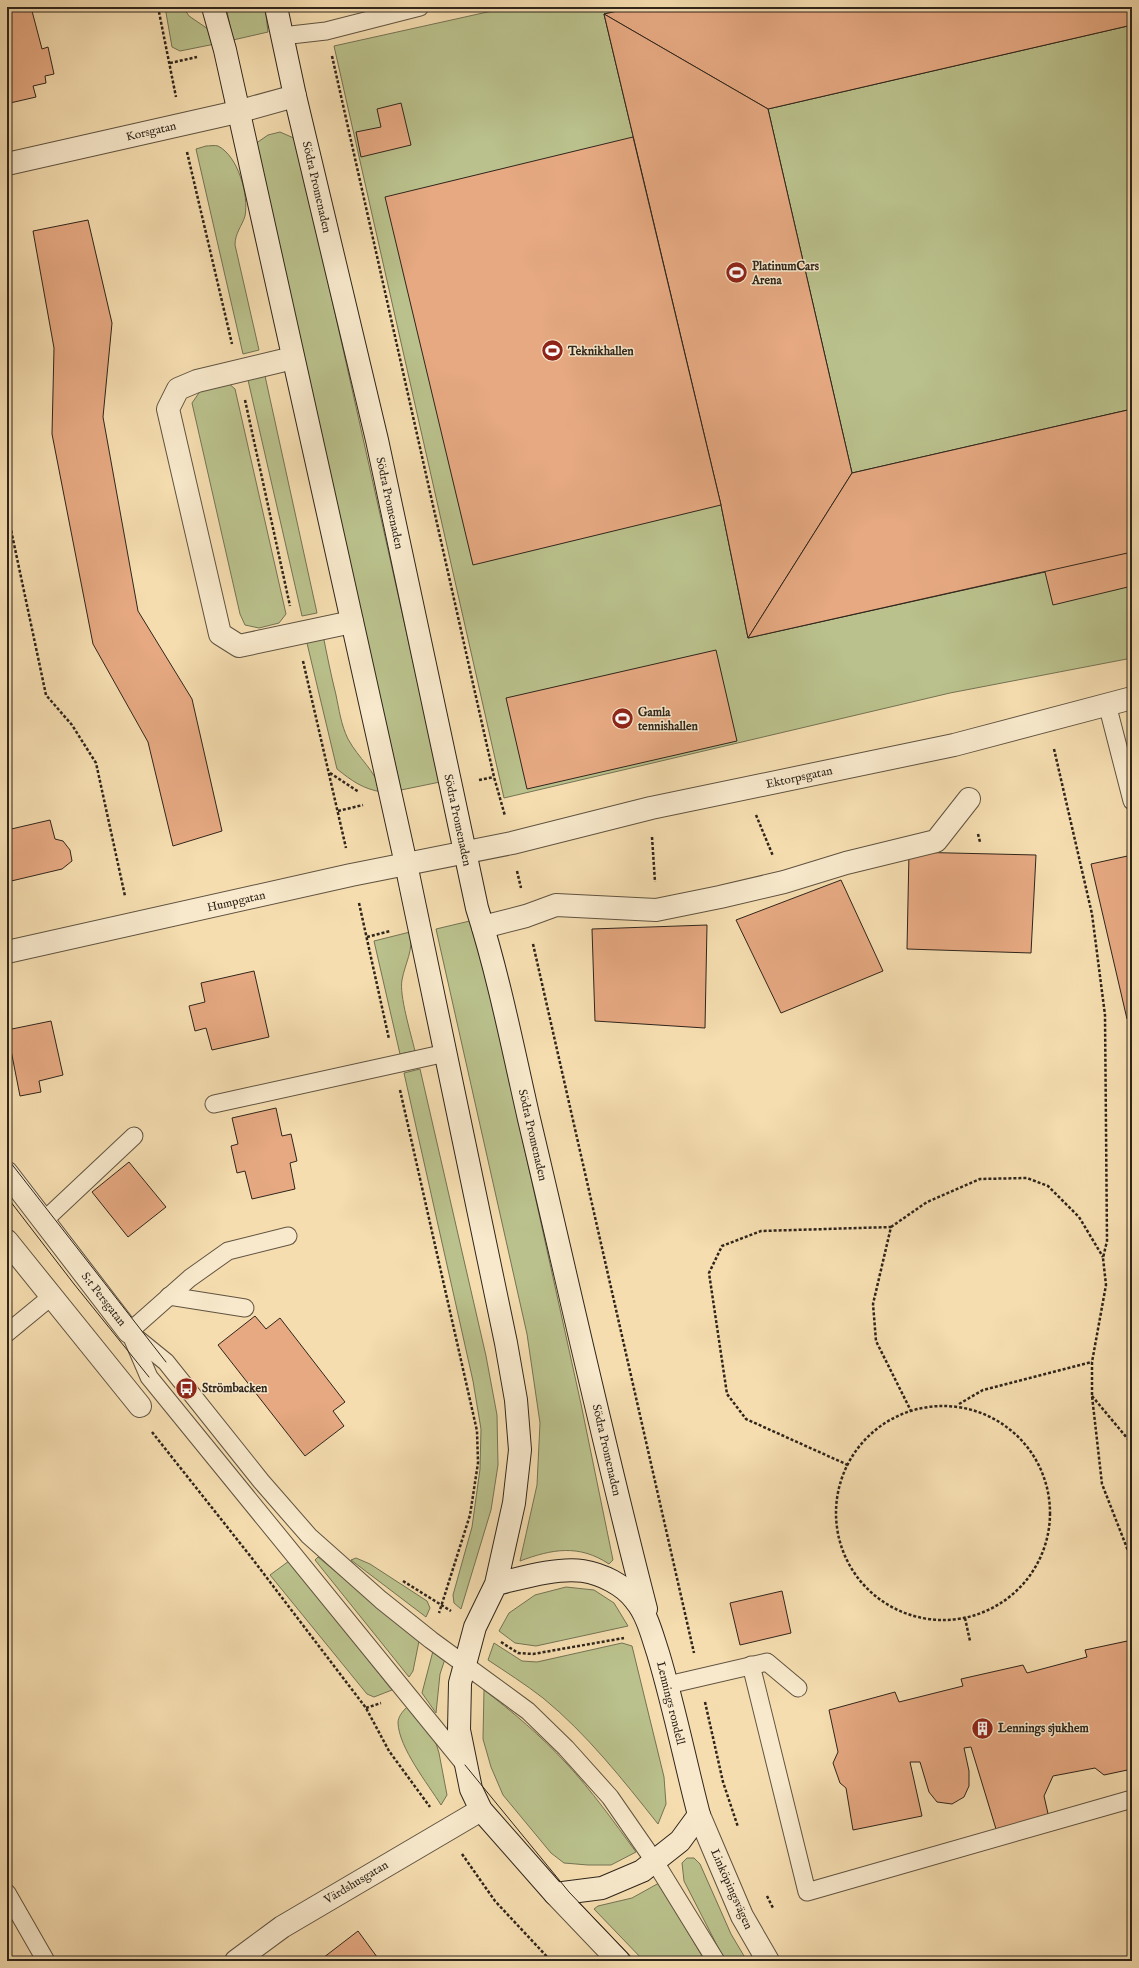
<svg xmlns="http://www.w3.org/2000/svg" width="1139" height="1968" font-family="'IM FELL English',serif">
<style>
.green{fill:#bac18c;stroke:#747354}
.building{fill:#e6a982;stroke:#2f251b}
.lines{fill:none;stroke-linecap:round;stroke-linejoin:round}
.service-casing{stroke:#605340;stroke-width:19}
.minor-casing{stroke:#605340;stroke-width:24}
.tertiary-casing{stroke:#605340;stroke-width:24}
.secondary-casing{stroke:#2f251b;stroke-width:24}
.path{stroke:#2f251b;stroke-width:2.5;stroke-dasharray:3 2;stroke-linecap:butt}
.service{stroke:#f8e9cc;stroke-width:17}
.minor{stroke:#f8e9cc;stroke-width:22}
.tertiary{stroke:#f8e9cc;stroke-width:22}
.secondary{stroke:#f8e9cc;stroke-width:22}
.tram{stroke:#2f251b;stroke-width:1}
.labels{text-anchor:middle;stroke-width:3;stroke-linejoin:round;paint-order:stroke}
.street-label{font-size:12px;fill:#2f251b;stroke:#f8e9cc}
.poi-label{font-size:12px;font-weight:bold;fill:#2f251b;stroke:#f8e9cc;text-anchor:start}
</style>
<rect width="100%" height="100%" fill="#f5ddb0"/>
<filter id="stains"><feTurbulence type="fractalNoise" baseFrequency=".005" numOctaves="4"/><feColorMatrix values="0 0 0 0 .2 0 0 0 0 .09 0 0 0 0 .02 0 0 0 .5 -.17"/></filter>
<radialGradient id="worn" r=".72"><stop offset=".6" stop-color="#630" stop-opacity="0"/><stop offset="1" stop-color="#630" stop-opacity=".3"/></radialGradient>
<g class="green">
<path d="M 165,7 L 183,7 L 189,16 L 208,29 L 215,44 L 180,51 L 172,47 Z"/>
<path d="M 226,7 L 265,7 L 268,32 L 233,40 Z"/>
<path d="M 510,7 L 1132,7 L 1132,658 L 950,693 L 504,798 L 334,46 Z"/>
<path d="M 280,132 L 296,139 L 440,782 L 401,790 L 255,144 L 268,135 Z"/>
<path d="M 206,146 C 209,146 215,145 218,146 C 238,156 249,195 245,216 C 242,226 235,233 235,245 L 259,350 L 243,354 L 196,149 Z"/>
<path d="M 265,376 L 317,613 L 302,616 L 248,380 Z"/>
<path d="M 227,382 L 235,389 L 286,614 L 279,623 L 259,628 L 245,625 L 240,614 L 192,403 L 201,390 Z"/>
<path d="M 323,635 C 327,655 331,675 336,695 C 339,709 341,725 348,739 C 359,759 374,769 382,792 C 363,789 352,781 337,769 L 306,639 Z"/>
<path d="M 474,920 L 581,1404 L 613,1560 L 609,1564 C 579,1544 552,1549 520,1561 L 537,1485 L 540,1423 L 527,1334 L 436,929 Z"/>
<path d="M 410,932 C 414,950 405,963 402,980 C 399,995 411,1034 415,1051 L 400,1054 L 374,941 Z"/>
<path d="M 420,1069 L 486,1356 L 497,1415 L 498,1465 L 491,1510 L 461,1609 L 454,1603 L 453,1595 L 472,1527 L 480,1469 L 481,1429 L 473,1381 L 404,1073 Z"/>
<path d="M 318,1557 L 419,1641 L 413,1671 L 409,1677 L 315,1560 Z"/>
<path d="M 356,1558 L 370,1564 L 427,1601 L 430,1608 L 426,1617 L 351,1560 Z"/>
<path d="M 289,1561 L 392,1690 L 374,1697 L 367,1694 L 270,1575 Z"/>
<path d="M 566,1587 L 594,1590 L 614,1603 L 628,1626 L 536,1646 L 515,1643 L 499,1631 L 509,1613 L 535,1595 Z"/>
<path d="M 494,1643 L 522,1661 L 537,1662 L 622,1643 L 632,1646 L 664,1777 L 666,1804 L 658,1824 C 623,1780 587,1734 543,1698 C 525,1684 506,1672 488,1660 Z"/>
<path d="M 433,1651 L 445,1659 L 440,1674 L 436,1713 L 422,1693 Z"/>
<path d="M 484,1690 C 513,1712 541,1736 566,1763 C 592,1791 614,1822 636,1852 L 611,1865 L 588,1865 L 564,1863 L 551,1853 L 503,1795 L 491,1767 L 483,1739 Z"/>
<path d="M 407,1707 L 435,1740 L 439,1753 L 447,1795 L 441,1805 C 428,1784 399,1748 398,1723 C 398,1717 402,1712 407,1707 Z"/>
<path d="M 687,1858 L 694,1858 L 700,1864 L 731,1934 L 747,1961 L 725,1961 L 723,1957 L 684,1881 L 682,1863 Z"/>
<path d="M 659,1883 L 705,1961 L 644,1961 L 594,1909 L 598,1906 L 632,1898 Z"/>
</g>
<g class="building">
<path d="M 7,7 L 41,7 L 32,11 L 42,49 L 48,47 L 54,74 L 45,76 L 46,83 L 33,86 L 36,97 L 10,103 L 7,91 Z"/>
<path d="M 636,7 L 1132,7 L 1132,25 L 768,109 L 852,473 L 1132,409 L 1132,586 L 1053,605 L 1045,572 L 748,638 L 721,505 L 604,14 Z"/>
<path d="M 636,7 L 1132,7 L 1132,25 L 768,109 L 604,14 Z"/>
<path d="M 604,14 L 768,109 L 852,473 L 748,638 L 721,505 Z"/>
<path d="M 401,103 L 411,145 L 361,157 L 356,132 L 381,127 L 377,109 Z"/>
<path d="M 633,137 L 721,505 L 473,565 L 385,197 Z"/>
<path d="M 88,220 L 112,323 L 103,417 L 138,611 L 192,699 L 222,831 L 173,846 L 148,742 L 93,644 L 52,434 L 54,348 L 33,231 Z"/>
<path d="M 1132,409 L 1132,552 L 748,638 L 852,473 Z"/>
<path d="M 716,650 L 737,741 L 527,789 L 506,698 Z"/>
<path d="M 50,820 L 55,839 L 63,841 L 70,850 L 72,861 L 62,869 L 7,882 L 7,830 Z"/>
<path d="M 909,852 L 1036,855 L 1031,953 L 907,949 Z"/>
<path d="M 1132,855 L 1132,1018 L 1127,1019 L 1091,864 Z"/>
<path d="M 841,880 L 883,971 L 781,1013 L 736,920 Z"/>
<path d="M 707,925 L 705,1028 L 595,1021 L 592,929 Z"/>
<path d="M 254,971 L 269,1037 L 212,1050 L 206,1028 L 195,1031 L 189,1006 L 205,1002 L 201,983 Z"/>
<path d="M 51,1021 L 63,1075 L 39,1081 L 41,1092 L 20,1096 L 7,1030 Z"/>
<path d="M 276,1108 L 282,1136 L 291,1134 L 297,1161 L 290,1163 L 295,1189 L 252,1199 L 245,1171 L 237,1173 L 231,1146 L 238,1144 L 232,1118 Z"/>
<path d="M 129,1162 L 166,1207 L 128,1237 L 92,1192 Z"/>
<path d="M 255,1316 L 266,1329 L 280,1318 L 345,1402 L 333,1411 L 344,1426 L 305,1456 L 218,1345 Z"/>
<path d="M 782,1591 L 791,1633 L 740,1645 L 730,1603 Z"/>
<path d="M 1132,1640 L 1132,1769 L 1104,1775 L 1095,1768 L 1053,1776 L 1044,1796 L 1049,1818 L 996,1829 L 971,1747 L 964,1748 L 969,1771 L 969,1786 L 964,1797 L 952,1804 L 937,1802 L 929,1792 L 920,1762 L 910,1762 L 922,1816 L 853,1830 L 846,1788 L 840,1783 L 833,1763 L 838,1752 L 829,1710 L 895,1692 L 899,1702 L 963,1686 L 961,1679 L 1023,1665 L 1027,1673 L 1087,1657 L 1085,1650 Z"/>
<path d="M 358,1931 L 380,1961 L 319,1961 Z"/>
</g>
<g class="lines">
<defs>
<g id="service">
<path d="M 282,36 L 326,31 L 420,7"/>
<path d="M 1107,704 L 1132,801"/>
<path d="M 214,1104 L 446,1053"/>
<path d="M 46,1224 L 50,1215 L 134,1136"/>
<path d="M 169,1296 L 245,1308"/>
<path d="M 129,1332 L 166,1362 L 261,1481 L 309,1536 L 381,1600 L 431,1640 L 528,1711 L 566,1748 L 610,1797 L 655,1862 L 716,1961"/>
<path d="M 129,1332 L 190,1278 L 228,1251 L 288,1236"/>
<path d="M 7,1333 L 52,1296"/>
<path d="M 131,1335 L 149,1377 L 465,1765"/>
<path d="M 751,1665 L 807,1892 L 1132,1799"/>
<path d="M 668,1685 L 767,1662 L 798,1688"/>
<path d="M 7,1893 L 46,1961"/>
</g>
<g id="minor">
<path d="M 7,164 L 237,112 L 295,96"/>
<path d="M 293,358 L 197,381 L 178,389 L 168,409 L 220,634 L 239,646 L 352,622"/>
<path d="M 483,927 L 526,916 L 556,905 L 656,910 L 720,897 L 784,882 L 846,863 L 936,841 L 969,799"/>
<path d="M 7,952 L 351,875 L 512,843 L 651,808 L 954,745 L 1132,698"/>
<path d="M 7,1173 L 129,1332"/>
<path d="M 7,1241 L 140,1406"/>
<path d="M 236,1961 L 282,1927 L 481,1810"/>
</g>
<g id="tertiary">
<path d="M 699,1815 L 742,1916 L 768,1961"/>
<path d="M 555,1894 L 619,1961"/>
</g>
<g id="secondary">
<path d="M 213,7 L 225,50 L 406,864 L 506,1343 L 516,1400 L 520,1450 L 514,1503 L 496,1584 L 475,1627 L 460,1683 L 459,1730 L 471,1789 L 481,1810 L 555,1894 L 602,1888 L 642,1871 L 680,1841 L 699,1815 C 685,1761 674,1706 658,1653 C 652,1635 647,1614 635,1600 C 624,1585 602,1574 583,1571 C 558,1567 521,1578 496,1584"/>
<path d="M 276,7 L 295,96 L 377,440 L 477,908 C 499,977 513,1049 529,1119 C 568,1283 604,1447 646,1609"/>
</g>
</defs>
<use href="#service" class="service-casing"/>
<use href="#minor" class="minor-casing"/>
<use href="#tertiary" class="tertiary-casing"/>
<use href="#secondary" class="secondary-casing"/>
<g class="path">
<path d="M 158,7 L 176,97"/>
<path d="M 332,56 L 494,777 L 505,816"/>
<path d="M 170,63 L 197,57"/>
<path d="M 187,152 L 232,344"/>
<path d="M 245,400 L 290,606"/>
<path d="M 7,511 L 46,695 L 72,725 L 96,763 L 125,896"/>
<path d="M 303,661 L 346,848"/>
<path d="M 1054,749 L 1092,914 L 1105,1015 L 1107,1241 L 1103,1258 L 1106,1285 L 1092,1362 L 1092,1396 L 1102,1484 L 1132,1561"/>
<path d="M 330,773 L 359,792"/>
<path d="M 479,780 L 494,777"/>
<path d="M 338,811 L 363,805"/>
<path d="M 756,815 L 773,856"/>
<path d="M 978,834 L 980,842"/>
<path d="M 652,837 L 655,882"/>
<path d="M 517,871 L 521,888"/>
<path d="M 359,903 L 389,1039"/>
<path d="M 367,937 L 390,931"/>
<path d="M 533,944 L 694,1653"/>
<path d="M 400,1090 L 477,1431 L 478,1463 L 470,1515 L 439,1613"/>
<path d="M 891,1227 L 927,1202 L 980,1179 L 1027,1178 L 1048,1186 L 1079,1217 L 1103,1257"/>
<path d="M 1092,1396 L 1132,1444"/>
<path d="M 959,1404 L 983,1390 L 1092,1362"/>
<circle cx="943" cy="1513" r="107"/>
<path d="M 152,1432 L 251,1557 L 366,1708 L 389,1751 L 430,1807"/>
<path d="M 848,1465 L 746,1419 L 727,1394 L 709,1273 L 722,1246 L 761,1231 L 891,1227 L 873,1304 L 876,1341 L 911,1411"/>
<path d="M 403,1581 L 451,1611"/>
<path d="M 965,1618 L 970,1641"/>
<path d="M 501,1642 L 518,1653 L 533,1654 L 624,1638"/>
<path d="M 705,1702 L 723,1782 L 738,1827"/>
<path d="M 366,1708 L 381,1703"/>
<path d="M 462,1854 L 495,1901 L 551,1961"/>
<path d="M 767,1896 L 773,1908"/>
</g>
<use href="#service" class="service"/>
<use href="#minor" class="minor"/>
<use href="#tertiary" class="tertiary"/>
<use href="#secondary" class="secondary"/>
<g class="tram">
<path d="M 7,1158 L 166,1362"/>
<path d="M 7,1197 L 74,1284 L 149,1377"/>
<path d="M 465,1765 L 569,1892 L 635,1961"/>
</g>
</g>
<defs>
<symbol id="stadium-disc" viewBox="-11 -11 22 22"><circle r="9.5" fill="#8f2418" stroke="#f8e9cc"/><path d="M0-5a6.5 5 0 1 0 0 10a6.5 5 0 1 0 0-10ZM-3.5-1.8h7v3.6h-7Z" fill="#fff"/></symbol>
<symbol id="bus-disc" viewBox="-11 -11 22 22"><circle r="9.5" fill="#8f2418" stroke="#f8e9cc"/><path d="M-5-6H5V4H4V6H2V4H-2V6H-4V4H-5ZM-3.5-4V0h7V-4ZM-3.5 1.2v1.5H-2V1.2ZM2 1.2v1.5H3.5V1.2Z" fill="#fff"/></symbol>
<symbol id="building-disc" viewBox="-11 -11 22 22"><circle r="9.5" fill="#8f2418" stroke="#f8e9cc"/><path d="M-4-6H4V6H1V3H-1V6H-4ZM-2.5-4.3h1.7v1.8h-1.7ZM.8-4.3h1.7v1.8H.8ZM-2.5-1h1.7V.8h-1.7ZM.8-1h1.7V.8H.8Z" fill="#fff"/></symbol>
</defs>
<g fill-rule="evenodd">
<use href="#stadium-disc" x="724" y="260" width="25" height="25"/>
<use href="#stadium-disc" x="540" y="338" width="25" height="25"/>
<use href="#stadium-disc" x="610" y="706" width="25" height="25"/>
<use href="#bus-disc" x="174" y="1376" width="25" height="25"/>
<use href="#building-disc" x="970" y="1716" width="25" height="25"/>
</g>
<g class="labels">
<g class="street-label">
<text transform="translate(151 131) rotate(-13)" y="4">Korsgatan</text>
<text transform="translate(317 187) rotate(77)" y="4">Södra Promenaden</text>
<text transform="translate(390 503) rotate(78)" y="4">Södra Promenaden</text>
<text transform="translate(799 777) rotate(-12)" y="4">Ektorpsgatan</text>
<text transform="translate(458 820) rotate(78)" y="4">Södra Promenaden</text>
<text transform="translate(236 901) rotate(-13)" y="4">Humpgatan</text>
<text transform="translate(533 1135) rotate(77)" y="4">Södra Promenaden</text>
<text transform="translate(104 1299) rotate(52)" y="4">S:t Persgatan</text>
<text transform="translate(607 1450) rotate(77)" y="4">Södra Promenaden</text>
<text transform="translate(671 1703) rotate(76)" y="4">Lennings rondell</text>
<text transform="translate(356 1882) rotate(-31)" y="4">Värdshusgatan</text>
<text transform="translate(732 1889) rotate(66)" y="4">Linköpingsvägen</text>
</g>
<g class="poi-label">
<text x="752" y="270">PlatinumCars<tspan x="752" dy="14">Arena</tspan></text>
<text x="568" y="355">Teknikhallen</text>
<text x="638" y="716">Gamla<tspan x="638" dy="14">tennishallen</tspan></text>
<text x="202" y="1392">Strömbacken</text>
<text x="998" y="1732">Lennings sjukhem</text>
</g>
</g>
<rect width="1139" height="1968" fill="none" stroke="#f5ddb0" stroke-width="24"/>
<rect x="8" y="8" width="1123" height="1952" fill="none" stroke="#2f251b" stroke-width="2"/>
<rect x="12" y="12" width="1115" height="1944" fill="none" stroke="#2f251b"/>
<rect width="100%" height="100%" filter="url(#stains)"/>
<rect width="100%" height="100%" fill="url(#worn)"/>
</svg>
